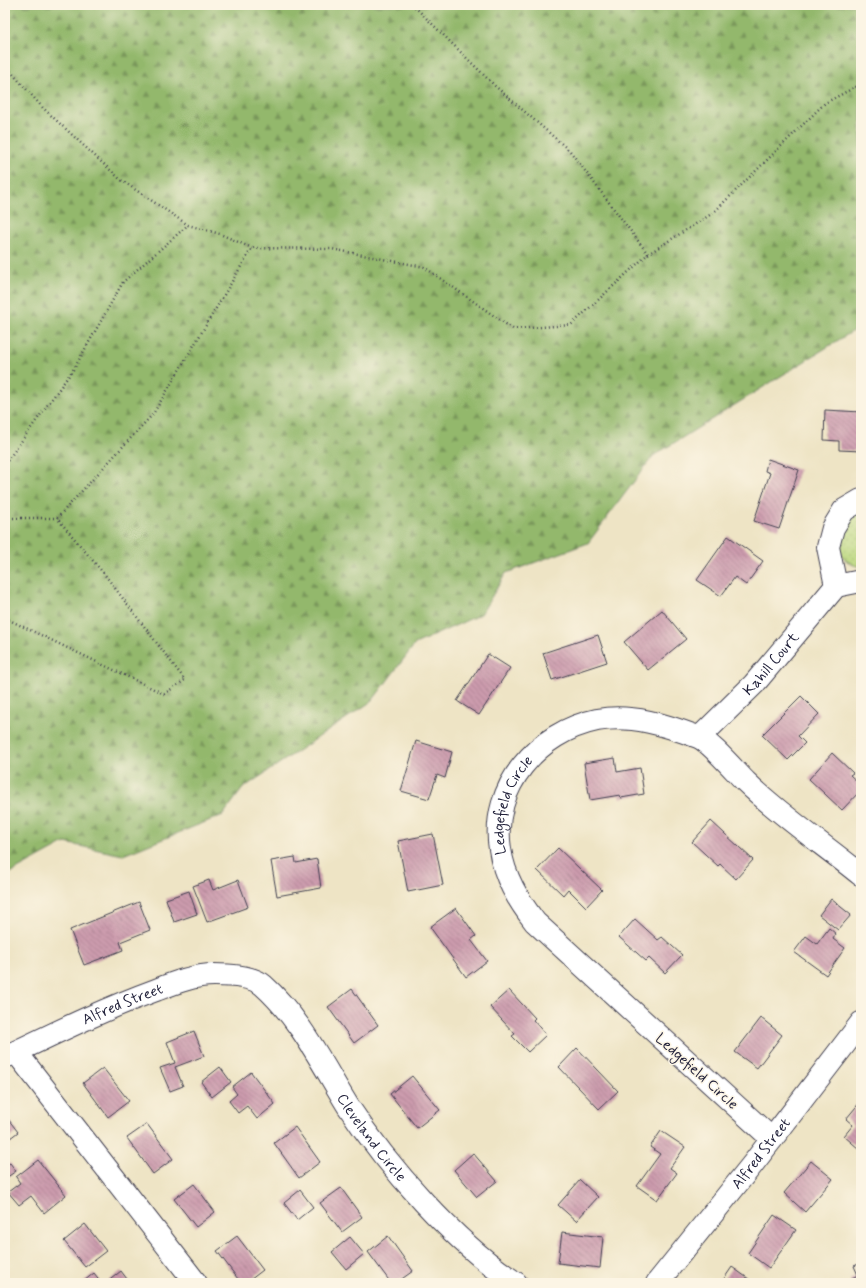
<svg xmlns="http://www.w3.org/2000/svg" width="866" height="1288" font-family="Mynerve,sans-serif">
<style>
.grass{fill:url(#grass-dots);stroke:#6e7c5c}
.forest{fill:url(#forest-firs);stroke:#5a6d54}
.building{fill:url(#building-back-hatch)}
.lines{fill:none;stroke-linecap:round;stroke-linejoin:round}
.minor-casing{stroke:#413f50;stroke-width:24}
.path{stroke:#413f50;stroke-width:2.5;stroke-dasharray:1 3;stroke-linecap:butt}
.minor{stroke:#fff;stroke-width:22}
.labels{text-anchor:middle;stroke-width:3;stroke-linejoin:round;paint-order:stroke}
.street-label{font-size:15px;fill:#22223b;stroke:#fcf5e5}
</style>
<defs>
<pattern id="grass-dots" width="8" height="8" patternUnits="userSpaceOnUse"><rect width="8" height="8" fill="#bad77d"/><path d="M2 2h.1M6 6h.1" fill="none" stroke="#a0b86d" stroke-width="1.8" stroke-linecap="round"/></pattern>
<pattern id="forest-firs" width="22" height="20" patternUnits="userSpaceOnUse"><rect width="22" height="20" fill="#93b86c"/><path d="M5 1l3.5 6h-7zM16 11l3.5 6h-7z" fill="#78955a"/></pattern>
<pattern id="building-back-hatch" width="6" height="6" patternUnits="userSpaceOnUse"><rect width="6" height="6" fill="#cc9bad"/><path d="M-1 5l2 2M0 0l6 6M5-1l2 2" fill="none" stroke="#a57e8e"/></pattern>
</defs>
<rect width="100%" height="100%" fill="#fcf5e5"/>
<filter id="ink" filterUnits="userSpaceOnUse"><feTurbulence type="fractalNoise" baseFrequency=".025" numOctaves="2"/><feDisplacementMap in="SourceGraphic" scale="8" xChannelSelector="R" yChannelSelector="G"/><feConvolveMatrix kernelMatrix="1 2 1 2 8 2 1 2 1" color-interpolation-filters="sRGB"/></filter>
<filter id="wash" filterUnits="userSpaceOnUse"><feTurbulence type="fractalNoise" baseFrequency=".012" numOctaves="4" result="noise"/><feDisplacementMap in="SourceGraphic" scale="16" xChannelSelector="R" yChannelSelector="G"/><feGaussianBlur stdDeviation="0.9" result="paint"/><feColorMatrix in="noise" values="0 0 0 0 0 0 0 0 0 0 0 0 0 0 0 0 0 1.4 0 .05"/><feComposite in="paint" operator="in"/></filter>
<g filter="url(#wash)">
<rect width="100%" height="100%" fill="#eee4c5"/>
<path class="grass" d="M 861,510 L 861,567 C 836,562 838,544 841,524 Z"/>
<path class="forest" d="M 5,5 L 861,5 L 861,326 L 653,456 L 588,543 L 506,573 L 481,614 L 415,644 L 372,701 L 243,788 L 223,815 L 123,855 L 65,843 L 5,876 Z"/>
<g id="blocks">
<g class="building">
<path d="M 825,410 L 861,412 L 861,451 L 839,450 L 839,441 L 824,440 Z"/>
<path d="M 768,459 L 799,470 L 779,529 L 754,521 L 770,473 L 765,471 Z"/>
<path d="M 728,536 L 763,561 L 746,585 L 735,577 L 721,596 L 697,580 Z"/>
<path d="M 662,610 L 686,639 L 648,670 L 624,642 Z"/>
<path d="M 598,635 L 607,662 L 552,680 L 543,653 Z"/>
<path d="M 488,654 L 510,668 L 479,715 L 457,701 Z"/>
<path d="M 801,696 L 819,714 L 798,736 L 805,743 L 788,760 L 762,735 Z"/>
<path d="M 416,741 L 452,752 L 445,778 L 437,775 L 429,799 L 401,791 Z"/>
<path d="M 832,753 L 853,773 L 850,775 L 861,785 L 861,790 L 842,810 L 809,779 Z"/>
<path d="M 615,758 L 617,772 L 640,768 L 644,794 L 621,798 L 620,795 L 590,800 L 584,763 Z"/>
<path d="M 711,821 L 753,860 L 736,879 L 720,864 L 718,866 L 692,842 Z"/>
<path d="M 433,834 L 443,885 L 408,892 L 398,841 Z"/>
<path d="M 558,848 L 602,890 L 586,907 L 568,889 L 563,895 L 537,870 Z"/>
<path d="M 295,857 L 296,863 L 317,859 L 321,888 L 277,896 L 271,861 Z"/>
<path d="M 209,880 L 213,890 L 238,880 L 248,907 L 207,922 L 193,886 Z"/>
<path d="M 189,891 L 197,914 L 174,922 L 166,899 Z"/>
<path d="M 831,899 L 851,915 L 838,930 L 819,915 Z"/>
<path d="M 139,902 L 150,930 L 120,942 L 123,950 L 84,965 L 70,930 Z"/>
<path d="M 456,908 L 476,936 L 471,940 L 487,961 L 466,977 L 430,927 Z"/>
<path d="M 635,919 L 658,940 L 662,937 L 682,955 L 665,973 L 649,958 L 646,961 L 619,937 Z"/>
<path d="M 829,928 L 836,934 L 833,939 L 845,948 L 826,975 L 794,952 L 806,936 L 817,944 Z"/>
<path d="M 352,989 L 378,1025 L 354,1043 L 328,1007 Z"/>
<path d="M 509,990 L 535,1018 L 533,1020 L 546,1035 L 528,1052 L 512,1036 L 515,1034 L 490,1007 Z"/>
<path d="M 761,1018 L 782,1035 L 757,1068 L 735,1052 Z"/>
<path d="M 194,1031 L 204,1056 L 175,1067 L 183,1086 L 170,1091 L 160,1068 L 175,1063 L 167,1042 Z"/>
<path d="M 577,1048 L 618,1091 L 599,1109 L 559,1067 Z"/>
<path d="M 220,1067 L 231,1082 L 212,1097 L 201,1082 Z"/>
<path d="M 103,1068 L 129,1101 L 108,1117 L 83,1083 Z"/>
<path d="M 251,1072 L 275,1104 L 257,1119 L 247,1106 L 238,1113 L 229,1101 L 237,1094 L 232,1087 Z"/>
<path d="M 412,1076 L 440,1110 L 417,1128 L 390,1094 Z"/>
<path d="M 861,1101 L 861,1147 L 859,1149 L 844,1136 L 853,1125 L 846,1119 Z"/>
<path d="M 5,1115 L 18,1132 L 5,1142 Z"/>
<path d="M 147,1124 L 173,1159 L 153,1174 L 127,1138 Z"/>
<path d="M 295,1127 L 320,1162 L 299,1178 L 274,1143 Z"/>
<path d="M 661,1131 L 685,1147 L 670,1168 L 677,1173 L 657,1200 L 637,1186 L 660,1154 L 650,1147 Z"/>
<path d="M 473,1153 L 497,1181 L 477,1197 L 454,1170 Z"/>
<path d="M 38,1160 L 66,1195 L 44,1213 L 31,1196 L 19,1205 L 8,1192 L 20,1183 L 16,1177 Z"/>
<path d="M 811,1161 L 833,1179 L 805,1212 L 784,1193 Z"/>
<path d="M 10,1163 L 16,1171 L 6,1178 L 5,1166 Z"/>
<path d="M 580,1180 L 598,1197 L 576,1221 L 558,1205 Z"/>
<path d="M 194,1184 L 215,1212 L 196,1227 L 174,1199 Z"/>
<path d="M 341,1188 L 362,1217 L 342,1232 L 320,1203 Z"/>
<path d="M 300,1190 L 313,1207 L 297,1220 L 284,1203 Z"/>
<path d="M 774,1215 L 796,1230 L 769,1268 L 748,1253 Z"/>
<path d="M 85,1224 L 106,1251 L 85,1267 L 64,1241 Z"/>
<path d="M 562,1232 L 603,1237 L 600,1268 L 558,1263 Z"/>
<path d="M 237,1236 L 263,1270 L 246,1283 L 241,1283 L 217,1251 Z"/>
<path d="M 388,1236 L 413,1271 L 396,1283 L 391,1283 L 368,1252 Z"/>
<path d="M 350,1237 L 364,1254 L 346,1269 L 332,1252 Z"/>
<path d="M 861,1263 L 861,1283 L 851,1283 L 850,1279 L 858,1275 L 854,1266 Z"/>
<path d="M 732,1267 L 753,1282 L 752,1283 L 721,1283 Z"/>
<path d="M 121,1271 L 130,1283 L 106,1283 Z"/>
<path d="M 94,1273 L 101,1282 L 85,1283 L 84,1281 Z"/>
</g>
</g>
</g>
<g filter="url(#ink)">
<use href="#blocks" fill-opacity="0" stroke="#413f50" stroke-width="1"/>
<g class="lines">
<defs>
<g id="minor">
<path d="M 861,500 L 844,510 L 833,528 L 828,547 L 836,586 L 861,581"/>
<path id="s1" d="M 700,737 L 754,684 L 836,586"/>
<path d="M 16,1052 L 196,1283"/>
<path id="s2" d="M 5,1057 C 55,1033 104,1009 156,990 C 174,983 194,975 214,975 C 227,975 252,976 263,985 C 300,1018 322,1064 348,1106 C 387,1166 456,1244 516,1283"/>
<path id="s3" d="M 772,1139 L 535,922 C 518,900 504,877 500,849 C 490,787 538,732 597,720 C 632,714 666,725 698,737 C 709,741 736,772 746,782 C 781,816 823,844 861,875"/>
<path id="s4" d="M 657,1283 L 752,1165 L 861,1023"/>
</g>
</defs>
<use href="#minor" class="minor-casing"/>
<g class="path">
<path d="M 5,65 L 43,108 L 121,180 L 188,225 L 220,234 L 252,248"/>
<path d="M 648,254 L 713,213 L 825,103 L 861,84"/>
<path d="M 5,464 L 75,367 L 123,282 L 188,225"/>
<path d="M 5,518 L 56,518"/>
<path d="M 5,618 L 164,694 L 185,680 L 105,575 L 57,518 L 153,414 L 252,248 L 332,249 L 424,267 L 513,329 L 571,325 L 648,254 L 570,151 L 495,86 L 413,5"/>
</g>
<use href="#minor" class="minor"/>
</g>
</g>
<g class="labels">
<g class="street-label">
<text dy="5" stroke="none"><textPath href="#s1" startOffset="102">Kahill Court</textPath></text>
<text dy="5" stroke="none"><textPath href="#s3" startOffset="450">Ledgefield Circle</textPath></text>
<text dy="5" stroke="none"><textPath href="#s2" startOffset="129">Alfred Street</textPath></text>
<text transform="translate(697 1071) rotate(42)" y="5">Ledgefield Circle</text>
<text dy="5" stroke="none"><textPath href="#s2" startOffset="464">Cleveland Circle</textPath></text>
<text dy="5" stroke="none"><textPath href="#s4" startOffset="166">Alfred Street</textPath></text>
</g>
</g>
<rect width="866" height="1288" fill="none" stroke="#fcf5e5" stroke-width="20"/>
</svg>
